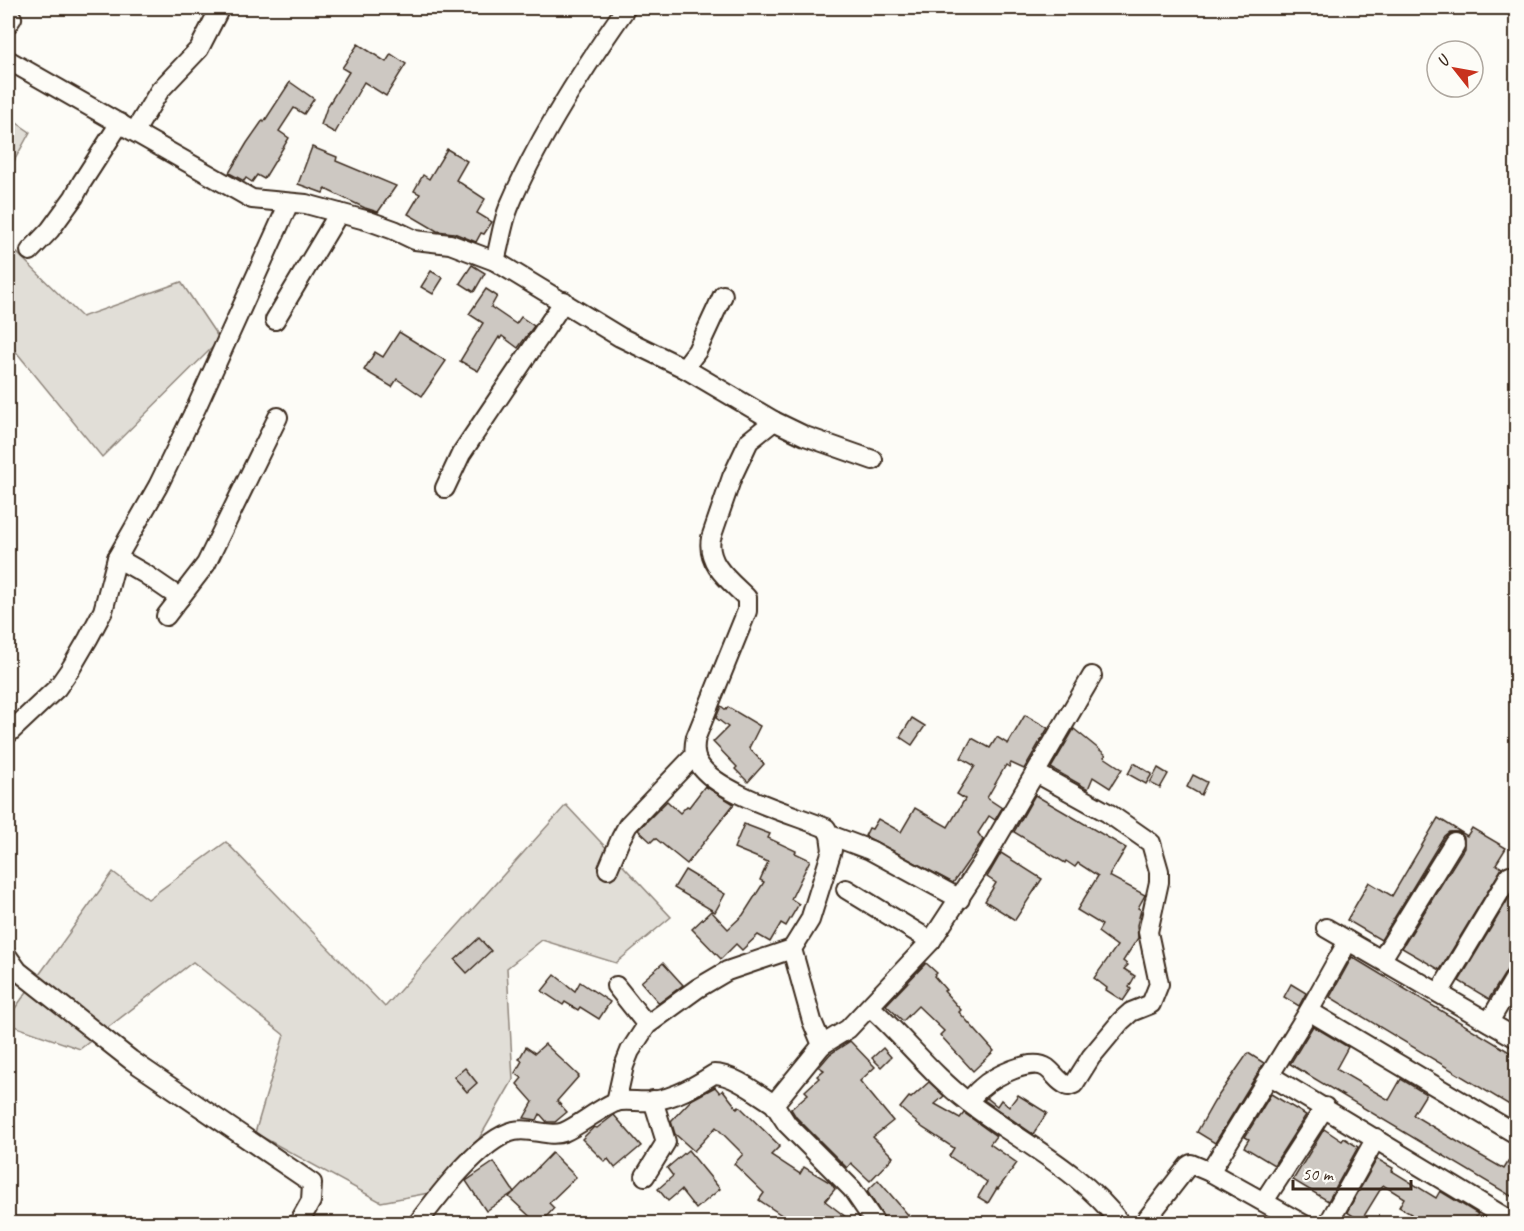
<svg xmlns="http://www.w3.org/2000/svg" width="1524" height="1231" font-family="Caveat,sans-serif">
<style>
.green{fill:#e1ded7;stroke:#8e847a;stroke-width:1.5}
.building{fill:#cdc8c2;stroke:#3b2a1e;stroke-width:1.5}
.lines{fill:none;stroke-linecap:round;stroke-linejoin:round}
.street-casing{stroke:#3b2a1e;stroke-width:22}
.street{stroke:#fdfcf7;stroke-width:18}
</style>
<rect width="100%" height="100%" fill="#fdfcf7"/>
<filter id="ink" filterUnits="userSpaceOnUse"><feTurbulence type="fractalNoise" baseFrequency=".0167" numOctaves="2"/><feDisplacementMap in="SourceGraphic" scale="12" xChannelSelector="R" yChannelSelector="G"/><feConvolveMatrix kernelMatrix="1 2 1 2 8 2 1 2 1" color-interpolation-filters="sRGB"/></filter>
<g filter="url(#ink)">
<g class="green">
<path d="M 8,117 L 30,132 L 8,172 Z"/>
<path d="M 8,244 L 82,317 L 181,282 L 220,340 L 102,457 L 8,342 Z"/>
<path d="M 566,805 L 671,917 L 616,963 L 542,940 L 507,968 L 513,1080 L 450,1189 L 381,1202 L 255,1133 L 284,1035 L 193,962 L 80,1049 L 8,1024 L 8,1018 L 113,872 L 148,899 L 226,842 L 385,1007 Z"/>
</g>
<g class="building">
<path d="M 358,44 L 386,62 L 391,54 L 406,64 L 386,96 L 364,82 L 335,133 L 321,125 L 327,107 L 349,72 L 342,68 Z"/>
<path d="M 290,82 L 314,99 L 304,114 L 294,108 L 279,131 L 289,138 L 264,179 L 257,175 L 252,182 L 246,178 L 244,181 L 229,173 L 247,143 L 263,120 L 264,122 Z"/>
<path d="M 312,147 L 337,157 L 336,161 L 396,186 L 378,212 L 365,208 L 325,189 L 323,193 L 298,184 Z"/>
<path d="M 447,149 L 467,161 L 456,180 L 485,199 L 477,213 L 492,222 L 484,234 L 481,233 L 476,242 L 454,233 L 437,231 L 408,214 L 420,194 L 414,191 L 423,175 L 429,179 Z"/>
<path d="M 472,265 L 485,273 L 474,292 L 460,283 Z"/>
<path d="M 431,271 L 443,278 L 433,294 L 421,287 Z"/>
<path d="M 486,289 L 497,296 L 491,307 L 516,324 L 521,317 L 534,326 L 518,348 L 502,336 L 500,339 L 499,337 L 478,371 L 460,361 L 483,323 L 469,314 Z"/>
<path d="M 399,332 L 446,361 L 422,396 L 397,379 L 392,387 L 364,370 L 375,352 L 383,357 Z"/>
<path d="M 721,706 L 726,710 L 728,707 L 760,726 L 749,748 L 764,764 L 748,782 L 735,769 L 737,767 L 713,742 L 728,727 L 716,718 Z"/>
<path d="M 1025,715 L 1048,728 L 1024,769 L 1011,763 L 1009,767 L 1006,765 L 987,798 L 1002,808 L 995,820 L 989,816 L 978,833 L 983,840 L 953,883 L 865,836 L 869,828 L 872,829 L 878,819 L 901,832 L 915,808 L 948,827 L 965,799 L 957,794 L 975,766 L 961,758 L 972,738 L 990,748 L 997,737 L 1008,744 Z"/>
<path d="M 912,718 L 925,726 L 912,745 L 900,737 Z"/>
<path d="M 1074,729 L 1106,755 L 1104,757 L 1122,769 L 1110,788 L 1093,777 L 1088,789 L 1051,768 Z"/>
<path d="M 1134,763 L 1152,774 L 1146,784 L 1128,774 Z"/>
<path d="M 1158,768 L 1168,774 L 1160,788 L 1150,783 Z"/>
<path d="M 1193,775 L 1207,782 L 1201,795 L 1187,787 Z"/>
<path d="M 705,786 L 734,804 L 687,864 L 655,838 L 651,842 L 638,830 L 667,801 L 680,813 L 687,806 L 689,807 Z"/>
<path d="M 1035,795 L 1126,848 L 1109,876 L 1145,895 L 1138,908 L 1141,910 L 1137,925 L 1138,938 L 1123,961 L 1128,965 L 1124,969 L 1135,976 L 1129,987 L 1131,989 L 1123,1001 L 1106,990 L 1107,988 L 1094,978 L 1117,946 L 1098,932 L 1102,925 L 1077,910 L 1098,876 L 1078,863 L 1075,867 L 1066,861 L 1065,863 L 1014,832 Z"/>
<path d="M 1438,818 L 1467,836 L 1472,828 L 1506,848 L 1496,864 L 1502,868 L 1440,970 L 1402,948 L 1464,848 L 1464,837 L 1459,832 L 1449,832 L 1444,836 L 1381,940 L 1347,920 L 1369,882 L 1392,896 Z"/>
<path d="M 744,824 L 770,834 L 768,838 L 796,851 L 795,853 L 810,860 L 791,899 L 799,904 L 786,926 L 781,923 L 770,942 L 758,935 L 742,950 L 736,944 L 721,959 L 692,929 L 711,911 L 728,929 L 743,915 L 764,882 L 760,880 L 768,862 L 734,848 Z"/>
<path d="M 1001,853 L 1042,879 L 1015,920 L 985,901 L 996,883 L 987,877 Z"/>
<path d="M 685,870 L 725,894 L 715,912 L 674,888 Z"/>
<path d="M 1516,886 L 1516,965 L 1507,970 L 1489,999 L 1459,981 Z"/>
<path d="M 479,938 L 491,951 L 467,973 L 455,960 Z"/>
<path d="M 1352,957 L 1516,1056 L 1516,1109 L 1330,997 Z"/>
<path d="M 663,963 L 683,985 L 659,1003 L 641,982 Z"/>
<path d="M 926,963 L 937,973 L 934,976 L 946,990 L 944,991 L 961,1010 L 959,1012 L 994,1051 L 973,1071 L 940,1035 L 944,1031 L 918,1006 L 903,1021 L 886,1005 Z"/>
<path d="M 555,975 L 575,991 L 580,982 L 610,1002 L 599,1019 L 580,1007 L 578,1010 L 565,1002 L 563,1005 L 542,991 Z"/>
<path d="M 1291,984 L 1306,993 L 1299,1006 L 1284,997 Z"/>
<path d="M 1313,1026 L 1348,1047 L 1336,1069 L 1389,1100 L 1401,1079 L 1426,1094 L 1413,1115 L 1478,1154 L 1504,1169 L 1516,1149 L 1516,1199 L 1290,1064 Z"/>
<path d="M 850,1041 L 875,1067 L 860,1081 L 893,1121 L 873,1137 L 893,1157 L 870,1181 L 851,1163 L 847,1168 L 796,1117 L 791,1109 L 808,1094 L 805,1091 L 819,1078 L 817,1076 L 824,1070 L 819,1067 L 830,1054 Z"/>
<path d="M 545,1044 L 579,1076 L 557,1101 L 567,1112 L 555,1122 L 547,1122 L 540,1114 L 537,1120 L 524,1118 L 533,1102 L 517,1084 L 522,1078 L 515,1073 L 522,1061 L 519,1059 L 526,1047 L 535,1053 Z"/>
<path d="M 883,1048 L 891,1057 L 881,1067 L 872,1058 Z"/>
<path d="M 1248,1053 L 1264,1063 L 1215,1143 L 1197,1132 L 1214,1102 Z"/>
<path d="M 465,1068 L 477,1083 L 467,1092 L 454,1077 Z"/>
<path d="M 929,1082 L 944,1096 L 935,1104 L 960,1118 L 964,1113 L 996,1136 L 990,1144 L 1017,1163 L 998,1189 L 997,1188 L 988,1203 L 978,1197 L 987,1182 L 949,1156 L 954,1148 L 923,1128 L 900,1108 L 909,1097 L 911,1098 Z"/>
<path d="M 715,1087 L 720,1093 L 723,1090 L 737,1108 L 739,1106 L 780,1146 L 771,1155 L 800,1174 L 804,1167 L 831,1183 L 835,1189 L 825,1201 L 855,1224 L 783,1224 L 786,1218 L 759,1200 L 764,1193 L 734,1164 L 743,1154 L 716,1127 L 694,1151 L 675,1134 L 671,1121 L 691,1100 Z"/>
<path d="M 1271,1094 L 1306,1115 L 1274,1165 L 1244,1147 L 1249,1139 L 1245,1137 Z"/>
<path d="M 1018,1095 L 1047,1113 L 1033,1134 L 984,1100 L 987,1098 L 997,1106 L 1001,1100 L 1009,1107 Z"/>
<path d="M 614,1115 L 641,1146 L 615,1168 L 608,1159 L 605,1162 L 582,1139 L 594,1127 L 597,1128 Z"/>
<path d="M 1324,1129 L 1342,1141 L 1344,1138 L 1358,1147 L 1328,1201 L 1293,1180 Z"/>
<path d="M 688,1150 L 720,1189 L 696,1209 L 681,1190 L 668,1201 L 658,1189 L 673,1176 L 667,1168 Z"/>
<path d="M 552,1153 L 576,1177 L 549,1203 L 554,1208 L 540,1224 L 538,1224 L 509,1197 Z"/>
<path d="M 1377,1159 L 1393,1168 L 1392,1171 L 1436,1198 L 1440,1191 L 1478,1214 L 1472,1224 L 1456,1224 L 1448,1218 L 1444,1224 L 1405,1224 L 1411,1214 L 1399,1207 L 1404,1198 L 1383,1185 L 1361,1221 L 1347,1212 Z"/>
<path d="M 494,1162 L 514,1192 L 486,1211 L 466,1181 Z"/>
<path d="M 878,1180 L 916,1224 L 887,1223 L 867,1191 Z"/>
</g>
<g class="lines">
<defs>
<g id="street">
<path d="M 8,12 L 12,18 L 8,24"/>
<path d="M 8,60 L 252,199 L 306,204 L 369,221 L 394,230 L 415,240 L 450,244 L 495,261 L 620,337 L 684,368 L 774,421 L 805,436 L 873,460"/>
<path d="M 135,131 L 160,90 L 199,49 L 220,8"/>
<path d="M 30,251 L 50,230 L 74,197 L 82,182 L 120,123"/>
<path d="M 495,261 C 500,244 502,224 509,207 C 538,138 583,69 626,8"/>
<path d="M 275,320 L 339,213"/>
<path d="M 684,368 L 697,351 L 723,295"/>
<path d="M 774,421 L 749,441 L 732,477 L 711,538 C 706,564 730,581 747,598 L 747,611 L 696,737 C 694,746 693,755 699,764 C 718,794 793,814 826,828 L 830,835 L 832,850 L 810,920 L 792,949 L 812,1021 L 822,1045 L 774,1104 L 787,1124 L 852,1189 L 876,1224"/>
<path d="M 445,488 L 461,454 L 564,301"/>
<path d="M 117,558 L 145,574 L 180,598"/>
<path d="M 166,616 L 206,564 L 278,417"/>
<path d="M 8,734 L 57,688 L 71,668 L 88,639 L 103,611 L 117,558 L 158,486 L 197,406 L 289,203"/>
<path d="M 830,835 L 870,850 L 960,899"/>
<path d="M 608,869 L 621,838 L 628,825 L 695,755"/>
<path d="M 846,889 L 931,941"/>
<path d="M 1326,928 L 1516,1038"/>
<path d="M 8,957 L 18,971 L 131,1060 L 312,1183 L 311,1201 L 298,1224"/>
<path d="M 1382,959 L 1454,842"/>
<path d="M 616,986 L 647,1025"/>
<path d="M 1439,993 L 1510,875"/>
<path d="M 870,1007 C 904,1037 931,1074 968,1102 C 1020,1142 1081,1170 1121,1224"/>
<path d="M 1309,1011 L 1516,1134"/>
<path d="M 1489,1022 L 1516,976"/>
<path d="M 822,1045 L 848,1029 L 931,941 L 984,860 L 1092,676"/>
<path d="M 1269,1075 L 1516,1224"/>
<path d="M 616,1102 L 624,1066 L 630,1051 L 647,1025 L 698,988 L 727,971 L 792,949"/>
<path d="M 968,1102 C 972,1097 976,1092 981,1088 C 993,1077 1031,1057 1047,1068 C 1055,1074 1058,1082 1068,1086 L 1074,1084 L 1091,1057 L 1121,1021 L 1131,1012 L 1151,1004 L 1159,984 L 1148,932 L 1159,882 L 1159,871 L 1151,843 L 1108,813 L 1036,773"/>
<path d="M 1210,1172 L 1309,1011 L 1348,941"/>
<path d="M 645,1176 L 666,1142 L 653,1100"/>
<path d="M 1264,1201 L 1325,1107"/>
<path d="M 417,1224 C 438,1196 481,1139 514,1131 C 531,1127 549,1138 564,1132 C 579,1126 606,1103 620,1101 C 630,1100 641,1102 652,1101 C 675,1098 695,1086 714,1074 C 733,1074 758,1094 774,1104"/>
<path d="M 1143,1224 L 1188,1166 L 1191,1164 L 1210,1172 L 1303,1224"/>
<path d="M 1328,1224 L 1376,1138"/>
</g>
</defs>
<use href="#street" class="street-casing"/>
<use href="#street" class="street"/>
</g>
</g>
<rect width="1524" height="1231" fill="none" stroke="#fdfcf7" stroke-width="30"/>
<rect x="15" y="15" width="1494" height="1201" fill="none" stroke="#3b2a1e" stroke-width="2" filter="url(#ink)"/>
<g transform="translate(1455 69) rotate(301)"><circle r="28" fill="#fdfcf7" stroke="#afa8a0" stroke-width="1.5"/>
<path d="M0-4.5L10 22L0 15L-10 22Z" fill="#c8321e"/>
<text y="-9" font-size="16" font-weight="bold" text-anchor="middle" fill="#3b2a1e">U</text>
</g>
<path d="M1293 1180v9h118v-9" fill="none" stroke="#3b2a1e" stroke-width="3"/>
<text x="1302" y="1180" font-size="18" fill="#3b2a1e" stroke="#fdfcf7" stroke-width="4.5" paint-order="stroke">50 m</text>
</svg>
